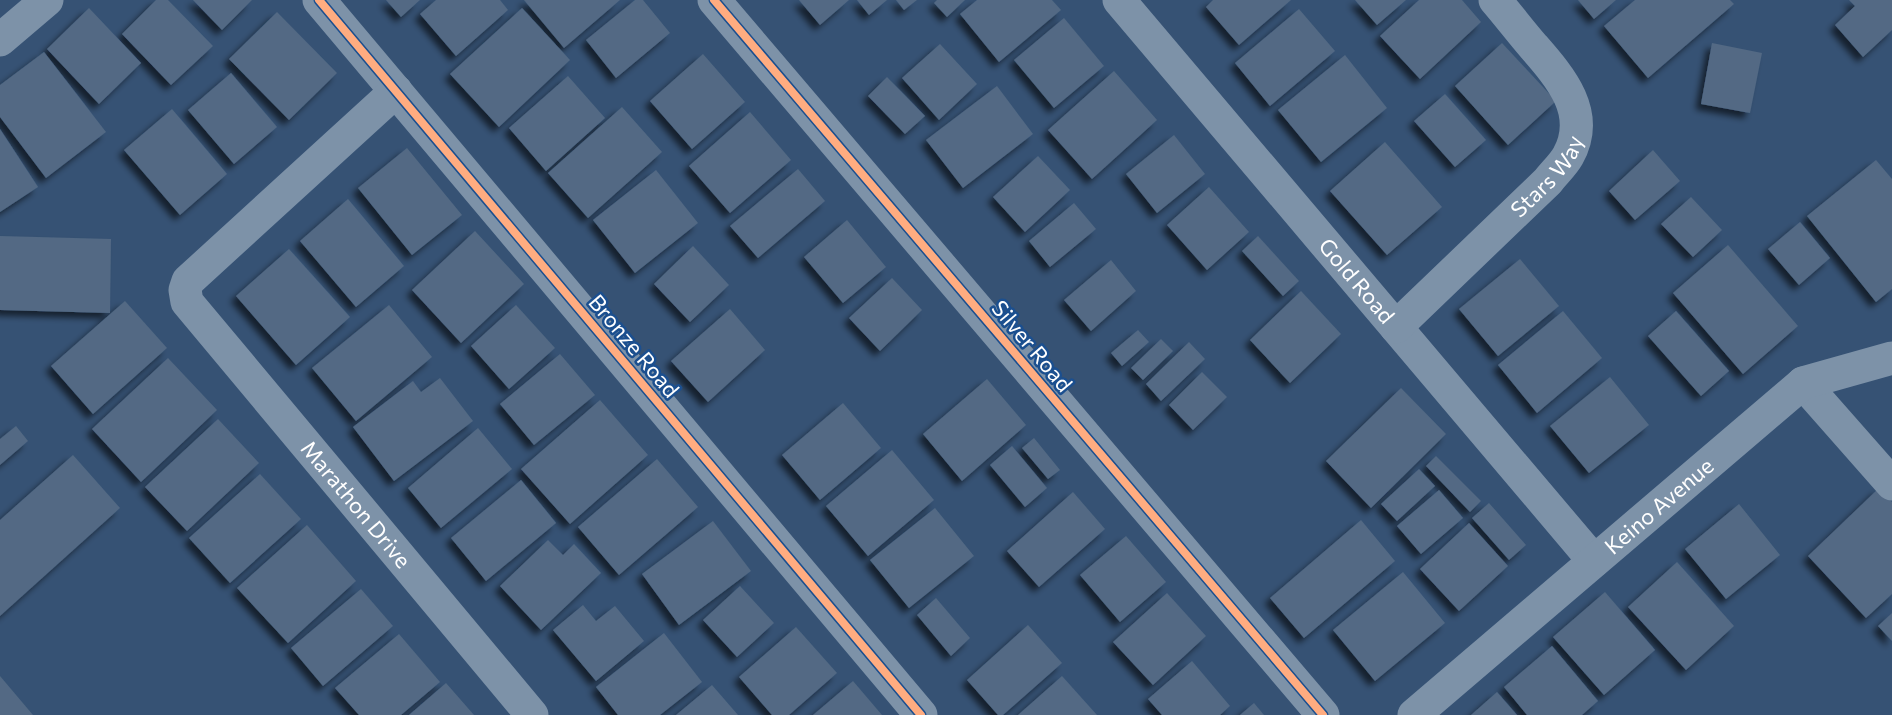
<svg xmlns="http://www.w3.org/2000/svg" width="1892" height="715" font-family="Commissioner,sans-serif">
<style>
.building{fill:#526984;filter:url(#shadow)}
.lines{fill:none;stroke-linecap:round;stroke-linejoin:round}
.street{stroke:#7d92a8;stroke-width:33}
.cycleway-casing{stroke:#1b4f8f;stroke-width:11}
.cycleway{stroke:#ffac80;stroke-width:8}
.labels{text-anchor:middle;stroke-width:5;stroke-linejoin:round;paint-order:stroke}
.street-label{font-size:22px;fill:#fff;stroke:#1b4f8f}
</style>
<defs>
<filter id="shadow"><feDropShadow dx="-5.5" dy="5.5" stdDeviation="3" flood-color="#0009"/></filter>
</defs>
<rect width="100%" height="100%" fill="#365274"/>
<g class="building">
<path d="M 156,0 L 168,0 L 213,46 L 171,85 L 122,34 Z"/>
<path d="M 193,0 L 252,0 L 222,30 Z"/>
<path d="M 386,0 L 420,0 L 401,17 Z"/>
<path d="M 436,0 L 500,0 L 508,10 L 456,56 L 420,14 Z"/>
<path d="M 524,0 L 620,0 L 564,48 Z"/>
<path d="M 635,0 L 643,0 L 670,33 L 616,78 L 586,40 Z"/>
<path d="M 799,0 L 849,0 L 820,25 Z"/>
<path d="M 857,0 L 887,0 L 869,15 Z"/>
<path d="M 896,0 L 917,0 L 904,10 Z"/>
<path d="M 937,0 L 965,0 L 947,17 L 934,3 Z"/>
<path d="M 977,0 L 1052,0 L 1061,10 L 999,62 L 960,14 Z"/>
<path d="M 1213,0 L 1291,0 L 1239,45 L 1206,7 Z"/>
<path d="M 1355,0 L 1406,0 L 1377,25 Z"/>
<path d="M 1419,0 L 1462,0 L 1481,22 L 1420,79 L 1380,36 Z"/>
<path d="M 1578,0 L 1616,0 L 1594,19 Z"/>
<path d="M 1635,0 L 1730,0 L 1734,4 L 1648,78 L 1604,26 Z"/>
<path d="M 1849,0 L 1892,0 L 1892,30 L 1863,57 L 1835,25 L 1855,6 Z"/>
<path d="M 89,8 L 141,63 L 99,104 L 47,49 Z"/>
<path d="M 522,8 L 570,60 L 499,127 L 450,74 Z"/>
<path d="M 1299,9 L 1335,51 L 1270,106 L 1235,63 Z"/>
<path d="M 277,12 L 337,73 L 289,120 L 229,59 Z"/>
<path d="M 1064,18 L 1104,66 L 1054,108 L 1014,60 Z"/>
<path d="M 1502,43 L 1556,101 L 1508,145 L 1455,86 Z"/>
<path d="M 1712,43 L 1762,53 L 1750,113 L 1701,104 Z"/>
<path d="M 940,44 L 977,84 L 939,120 L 902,78 Z"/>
<path d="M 44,52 L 106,132 L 46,178 L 0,117 L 0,85 Z"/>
<path d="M 703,54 L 745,102 L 692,149 L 650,101 Z"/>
<path d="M 1345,55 L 1387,108 L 1321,162 L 1278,110 Z"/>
<path d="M 1114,71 L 1157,120 L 1092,179 L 1048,130 Z"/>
<path d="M 231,73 L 277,127 L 234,164 L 188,110 Z"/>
<path d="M 568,76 L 605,118 L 546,171 L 509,128 Z"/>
<path d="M 887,77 L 925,116 L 905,134 L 868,96 Z"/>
<path d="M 997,86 L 1033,134 L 963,188 L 926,140 Z"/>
<path d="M 1445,94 L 1486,140 L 1455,167 L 1414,121 Z"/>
<path d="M 622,107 L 662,152 L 588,218 L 548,173 Z"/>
<path d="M 172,109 L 227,174 L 180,215 L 124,150 Z"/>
<path d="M 750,112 L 791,160 L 730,213 L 689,166 Z"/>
<path d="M 0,129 L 38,187 L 0,212 Z"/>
<path d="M 1174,135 L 1205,174 L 1157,213 L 1126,174 Z"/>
<path d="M 1385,142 L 1442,207 L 1387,255 L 1330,191 Z"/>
<path d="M 407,148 L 462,215 L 412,255 L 358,188 Z"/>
<path d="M 1653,150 L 1680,181 L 1635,220 L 1609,191 Z"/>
<path d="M 1038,156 L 1070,190 L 1025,232 L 993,197 Z"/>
<path d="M 1876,160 L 1892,179 L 1892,289 L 1876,302 L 1807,216 Z"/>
<path d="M 798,169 L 825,201 L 758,258 L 730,226 Z"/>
<path d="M 656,170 L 698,223 L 635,273 L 593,220 Z"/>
<path d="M 1209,187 L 1249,232 L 1207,270 L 1167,225 Z"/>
<path d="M 1691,197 L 1722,230 L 1693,257 L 1661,224 Z"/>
<path d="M 348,199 L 404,266 L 356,307 L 300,241 Z"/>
<path d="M 1074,203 L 1096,229 L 1050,267 L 1029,241 Z"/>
<path d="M 847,220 L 886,267 L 843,303 L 804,257 Z"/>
<path d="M 1800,222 L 1830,258 L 1799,285 L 1768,249 Z"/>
<path d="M 475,231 L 524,284 L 461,343 L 412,290 Z"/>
<path d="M 0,236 L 111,239 L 110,313 L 0,310 Z"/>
<path d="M 1258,236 L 1299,281 L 1283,296 L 1242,251 Z"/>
<path d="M 1728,245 L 1798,326 L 1743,374 L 1673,293 Z"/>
<path d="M 693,246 L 729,285 L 690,322 L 654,284 Z"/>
<path d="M 289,249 L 350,317 L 296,365 L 236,296 Z"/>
<path d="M 1520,259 L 1559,306 L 1498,356 L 1459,309 Z"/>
<path d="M 1111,260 L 1136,291 L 1091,331 L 1064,300 Z"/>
<path d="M 892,278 L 922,310 L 880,351 L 849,318 Z"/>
<path d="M 1301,291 L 1341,334 L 1290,383 L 1250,340 Z"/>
<path d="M 125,301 L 167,348 L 93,414 L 51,366 Z"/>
<path d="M 389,305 L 432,357 L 356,421 L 312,368 Z"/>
<path d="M 516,305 L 555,348 L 509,389 L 471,346 Z"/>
<path d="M 730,309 L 765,350 L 708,402 L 671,361 Z"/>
<path d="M 1563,311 L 1602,358 L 1537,413 L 1498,365 Z"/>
<path d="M 1676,311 L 1729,371 L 1701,396 L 1648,336 Z"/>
<path d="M 1138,330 L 1149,342 L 1122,366 L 1111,353 Z"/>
<path d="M 1161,339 L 1173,351 L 1143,380 L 1131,368 Z"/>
<path d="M 1189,342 L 1205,359 L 1161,401 L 1146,384 Z"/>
<path d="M 560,354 L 595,395 L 534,445 L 500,404 Z"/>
<path d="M 168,358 L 217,410 L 141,482 L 92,429 Z"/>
<path d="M 1202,372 L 1227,397 L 1193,430 L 1169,405 Z"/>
<path d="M 1610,377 L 1649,425 L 1589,473 L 1550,426 Z"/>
<path d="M 440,378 L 473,421 L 394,481 L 353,427 L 413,381 L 421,392 Z"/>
<path d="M 987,379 L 1026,425 L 962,481 L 923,434 Z"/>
<path d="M 1401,388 L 1446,434 L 1371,508 L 1326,461 Z"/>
<path d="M 600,400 L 648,455 L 570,524 L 521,469 Z"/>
<path d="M 843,403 L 881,448 L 820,500 L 782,455 Z"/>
<path d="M 218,419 L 259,463 L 187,531 L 145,487 Z"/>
<path d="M 16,426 L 28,441 L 0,465 L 0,439 Z"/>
<path d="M 478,428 L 512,469 L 441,528 L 408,488 Z"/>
<path d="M 1034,438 L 1060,470 L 1048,479 L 1022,448 Z"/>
<path d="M 1012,446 L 1047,488 L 1025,507 L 990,465 Z"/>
<path d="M 892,450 L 934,500 L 868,556 L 826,506 Z"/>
<path d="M 73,455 L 120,508 L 0,616 L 0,520 Z"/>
<path d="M 1436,456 L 1481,501 L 1470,512 L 1426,466 Z"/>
<path d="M 657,459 L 698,507 L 619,575 L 578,527 Z"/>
<path d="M 1419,469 L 1435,486 L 1397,521 L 1381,504 Z"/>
<path d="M 260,474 L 301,519 L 230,583 L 189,538 Z"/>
<path d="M 521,480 L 556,523 L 486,581 L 451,538 Z"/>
<path d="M 1879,488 L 1892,502 L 1892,594 L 1866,618 L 1808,556 Z"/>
<path d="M 1439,490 L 1463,518 L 1421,554 L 1397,526 Z"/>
<path d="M 1073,492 L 1105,529 L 1039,587 L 1007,551 Z"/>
<path d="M 1489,503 L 1526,545 L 1509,560 L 1472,518 Z"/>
<path d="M 1739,504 L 1780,555 L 1726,599 L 1685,549 Z"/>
<path d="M 935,508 L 974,556 L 909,608 L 870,560 Z"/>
<path d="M 1361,520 L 1395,561 L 1304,638 L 1270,598 Z"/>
<path d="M 713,521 L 751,571 L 679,625 L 642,574 Z"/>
<path d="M 1469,523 L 1508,566 L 1459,611 L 1420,569 Z"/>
<path d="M 307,525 L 356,581 L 288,643 L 237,588 Z"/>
<path d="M 1126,536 L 1166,582 L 1120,622 L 1080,575 Z"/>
<path d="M 548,540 L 563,555 L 574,544 L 601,573 L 541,630 L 500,586 Z"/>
<path d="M 1677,562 L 1734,626 L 1686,670 L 1628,607 Z"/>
<path d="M 1403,572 L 1445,623 L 1375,681 L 1333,630 Z"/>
<path d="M 740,586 L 774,623 L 737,657 L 703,620 Z"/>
<path d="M 361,589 L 393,626 L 323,686 L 291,648 Z"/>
<path d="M 1605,592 L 1655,650 L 1604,695 L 1553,637 Z"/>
<path d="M 1167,593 L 1206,636 L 1153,685 L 1113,642 Z"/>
<path d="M 936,598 L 970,638 L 951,656 L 917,615 Z"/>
<path d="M 583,605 L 596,621 L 615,606 L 644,641 L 596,681 L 553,630 Z"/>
<path d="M 1892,613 L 1892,641 L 1878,626 Z"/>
<path d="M 1028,625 L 1062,663 L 1003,715 L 998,715 L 967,680 Z"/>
<path d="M 796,627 L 837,673 L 789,715 L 772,715 L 739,677 Z"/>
<path d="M 664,633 L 702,682 L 660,715 L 618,715 L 596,687 Z"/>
<path d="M 399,634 L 440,682 L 401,715 L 359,715 L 335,688 Z"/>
<path d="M 1552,646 L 1598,701 L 1582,715 L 1527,715 L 1504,687 Z"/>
<path d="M 1192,661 L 1230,706 L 1220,715 L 1162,715 L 1148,699 Z"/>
<path d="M 0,676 L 33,715 L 0,715 Z"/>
<path d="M 1062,676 L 1097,715 L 1018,715 Z"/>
<path d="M 853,681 L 882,715 L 813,715 Z"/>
<path d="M 446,683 L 474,715 L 409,715 Z"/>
<path d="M 712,685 L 738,715 L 676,715 Z"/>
<path d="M 1497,692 L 1517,715 L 1471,715 Z"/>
<path d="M 1254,703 L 1264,715 L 1240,715 Z"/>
</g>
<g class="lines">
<g class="street">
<path d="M 319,0 L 921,715"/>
<path d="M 714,0 L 1323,715"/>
<path id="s1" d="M 1119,0 L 1594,561"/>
<path d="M 0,40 L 47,0"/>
<path id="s2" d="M 396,91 L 188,281 L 185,290 L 187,302 L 532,715"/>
<path id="s3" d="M 1396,327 L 1548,181 C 1554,173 1563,165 1568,156 C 1592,113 1560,77 1533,46 C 1520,31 1508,15 1495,0"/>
<path d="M 1803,383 L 1892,484"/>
<path id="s4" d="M 1414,715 L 1803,383 L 1892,358"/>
</g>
<defs>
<g id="cycleway">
<path d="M 319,0 L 921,715"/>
<path d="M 714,0 L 1323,715"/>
</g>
</defs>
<use href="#cycleway" class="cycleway-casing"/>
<use href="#cycleway" class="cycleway"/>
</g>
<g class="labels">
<g class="street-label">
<text dy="8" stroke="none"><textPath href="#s3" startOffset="214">Stars Way</textPath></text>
<text dy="8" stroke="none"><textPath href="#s1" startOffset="368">Gold Road</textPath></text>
<text transform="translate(634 346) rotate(50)" y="8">Bronze Road</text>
<text transform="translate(1032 346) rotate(50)" y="8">Silver Road</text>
<text dy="8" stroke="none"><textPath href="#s2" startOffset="567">Marathon Drive</textPath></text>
<text dy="8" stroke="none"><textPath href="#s4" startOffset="322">Keino Avenue</textPath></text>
</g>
</g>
</svg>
